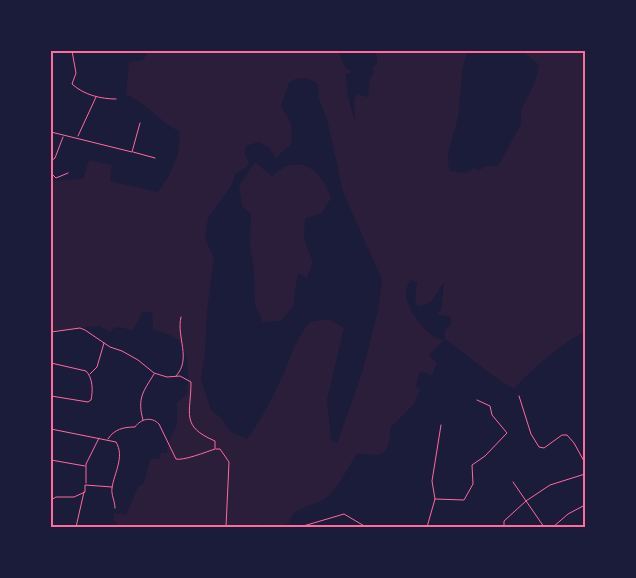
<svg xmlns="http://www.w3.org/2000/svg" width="636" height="578" font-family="Signika,sans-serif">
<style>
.green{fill:#2a1e3b;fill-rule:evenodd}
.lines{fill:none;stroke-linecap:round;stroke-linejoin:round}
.minor{stroke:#ff6b9d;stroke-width:1}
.neatline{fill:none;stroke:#ff6b9d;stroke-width:2}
</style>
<rect width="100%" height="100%" fill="#1b1b3a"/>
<g class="green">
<path d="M 149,51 L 338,51 L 345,67 L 352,72 L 346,74 L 347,91 L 355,123 L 354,100 L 357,94 L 368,97 L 370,77 L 373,76 L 373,66 L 377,64 L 376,51 L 468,51 C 458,76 463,100 456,125 C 452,140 445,155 450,171 L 466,173 L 474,168 L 479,170 L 486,166 L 498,166 L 521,124 L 521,110 L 535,82 L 539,65 L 522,51 L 585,51 L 585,331 C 559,346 535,366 514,389 L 500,381 L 445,339 L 429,355 L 437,363 L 432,375 L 420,371 L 416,386 L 420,390 L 414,404 L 391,427 C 390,435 390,454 378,455 C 371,455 365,453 357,454 C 348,467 339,487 327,497 C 316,507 292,505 289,523 L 281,527 L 279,525 L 268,527 L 265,524 L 246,527 L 121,527 L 113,520 L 114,513 L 126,515 L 138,487 L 144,483 L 150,459 L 159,459 L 161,453 L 167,453 L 169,441 L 177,424 L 177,403 L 187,394 C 188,377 191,354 178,340 C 172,335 160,332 153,329 L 152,313 L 143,311 L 133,330 L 116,327 L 110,332 L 100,326 L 51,331 L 51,181 L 83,179 L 89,160 L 112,165 L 110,181 L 158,192 C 171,174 182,153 179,131 C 159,122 147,103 126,95 L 129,62 L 143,60 ZM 307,78 L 318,84 L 319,99 L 327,119 L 343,192 L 382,280 L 378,310 L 362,373 L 337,443 L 331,440 L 327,400 L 344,328 L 328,319 L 310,322 C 294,341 292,355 282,377 C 272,399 261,420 247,439 L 231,432 L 221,418 L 211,410 L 201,379 L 205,352 L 207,312 L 214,257 L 205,239 L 208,218 L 231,186 L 236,173 L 246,168 L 249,163 L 245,155 L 246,146 L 259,142 L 269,148 L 276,158 L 292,143 L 291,123 L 281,106 L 289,83 L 295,79 ZM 410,280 L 417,282 L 415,300 L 417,306 C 436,306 435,291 444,283 L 441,310 L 438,312 L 439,315 L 451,317 L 450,325 L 445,330 L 444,340 C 428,340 405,308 406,292 C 406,288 409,284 410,280 Z"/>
<path d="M 255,162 L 272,176 C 299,152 320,168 331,198 L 321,214 L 305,218 L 304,239 L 313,262 L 307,278 L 298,273 L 293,307 L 281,321 L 263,322 L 255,305 L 254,272 L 250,246 L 251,214 L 242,206 L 239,186 Z"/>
</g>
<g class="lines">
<g class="minor">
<path d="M 72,51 L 76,73 L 72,84 C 84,95 101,99 116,99"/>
<path d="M 51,132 L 132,152 L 140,123"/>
<path d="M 78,136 L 96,97"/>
<path d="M 133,152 L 155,158"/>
<path d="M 51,161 L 55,158 L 63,137"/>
<path d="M 51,173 L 56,178 L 68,173"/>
<path d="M 51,332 L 80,328 L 85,330 L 110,347 L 122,351 L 138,360 L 154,373 L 167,377 L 180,376 L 191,382 C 191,414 180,426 215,441 L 215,449 C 206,452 183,461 176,459 L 159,424 C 151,416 141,419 135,427 C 124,427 114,429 108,439"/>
<path d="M 51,363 L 86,371 C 93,378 93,391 91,400 L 88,402 L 51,396"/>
<path d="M 90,374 L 97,367 L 104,343"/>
<path d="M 176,376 C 192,359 176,337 181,317"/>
<path d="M 519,396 L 531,434 L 539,447 L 544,448 L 562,435 L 567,435 L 574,443 L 585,463"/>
<path d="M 143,420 C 137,398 143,392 154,374"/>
<path d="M 51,429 L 116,442 C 125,457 114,473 112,488 C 111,495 115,501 115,508"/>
<path d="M 216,449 L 220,449 L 229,462 L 226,527"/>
<path d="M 51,460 L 85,466"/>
<path d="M 513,482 L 544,527"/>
<path d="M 86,483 L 86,464 L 99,438"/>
<path d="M 435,499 L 464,500 L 473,484 L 472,465 L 485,456 L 507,433 L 492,415 L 490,406 L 477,400"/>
<path d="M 51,500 L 56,497 L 74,497 L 85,492 L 85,485 L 112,487"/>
<path d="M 76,527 L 84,492"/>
<path d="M 300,527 L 344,514 L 366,527"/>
<path d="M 427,527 L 435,499 L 432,481 L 441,425"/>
<path d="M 504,527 L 504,521 L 526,501 L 550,485 L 585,474"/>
<path d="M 553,527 L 568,514 L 585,505"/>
</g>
</g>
<rect width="636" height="578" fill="none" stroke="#1b1b3a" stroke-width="105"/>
<rect x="52" y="52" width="532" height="474" class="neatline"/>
</svg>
